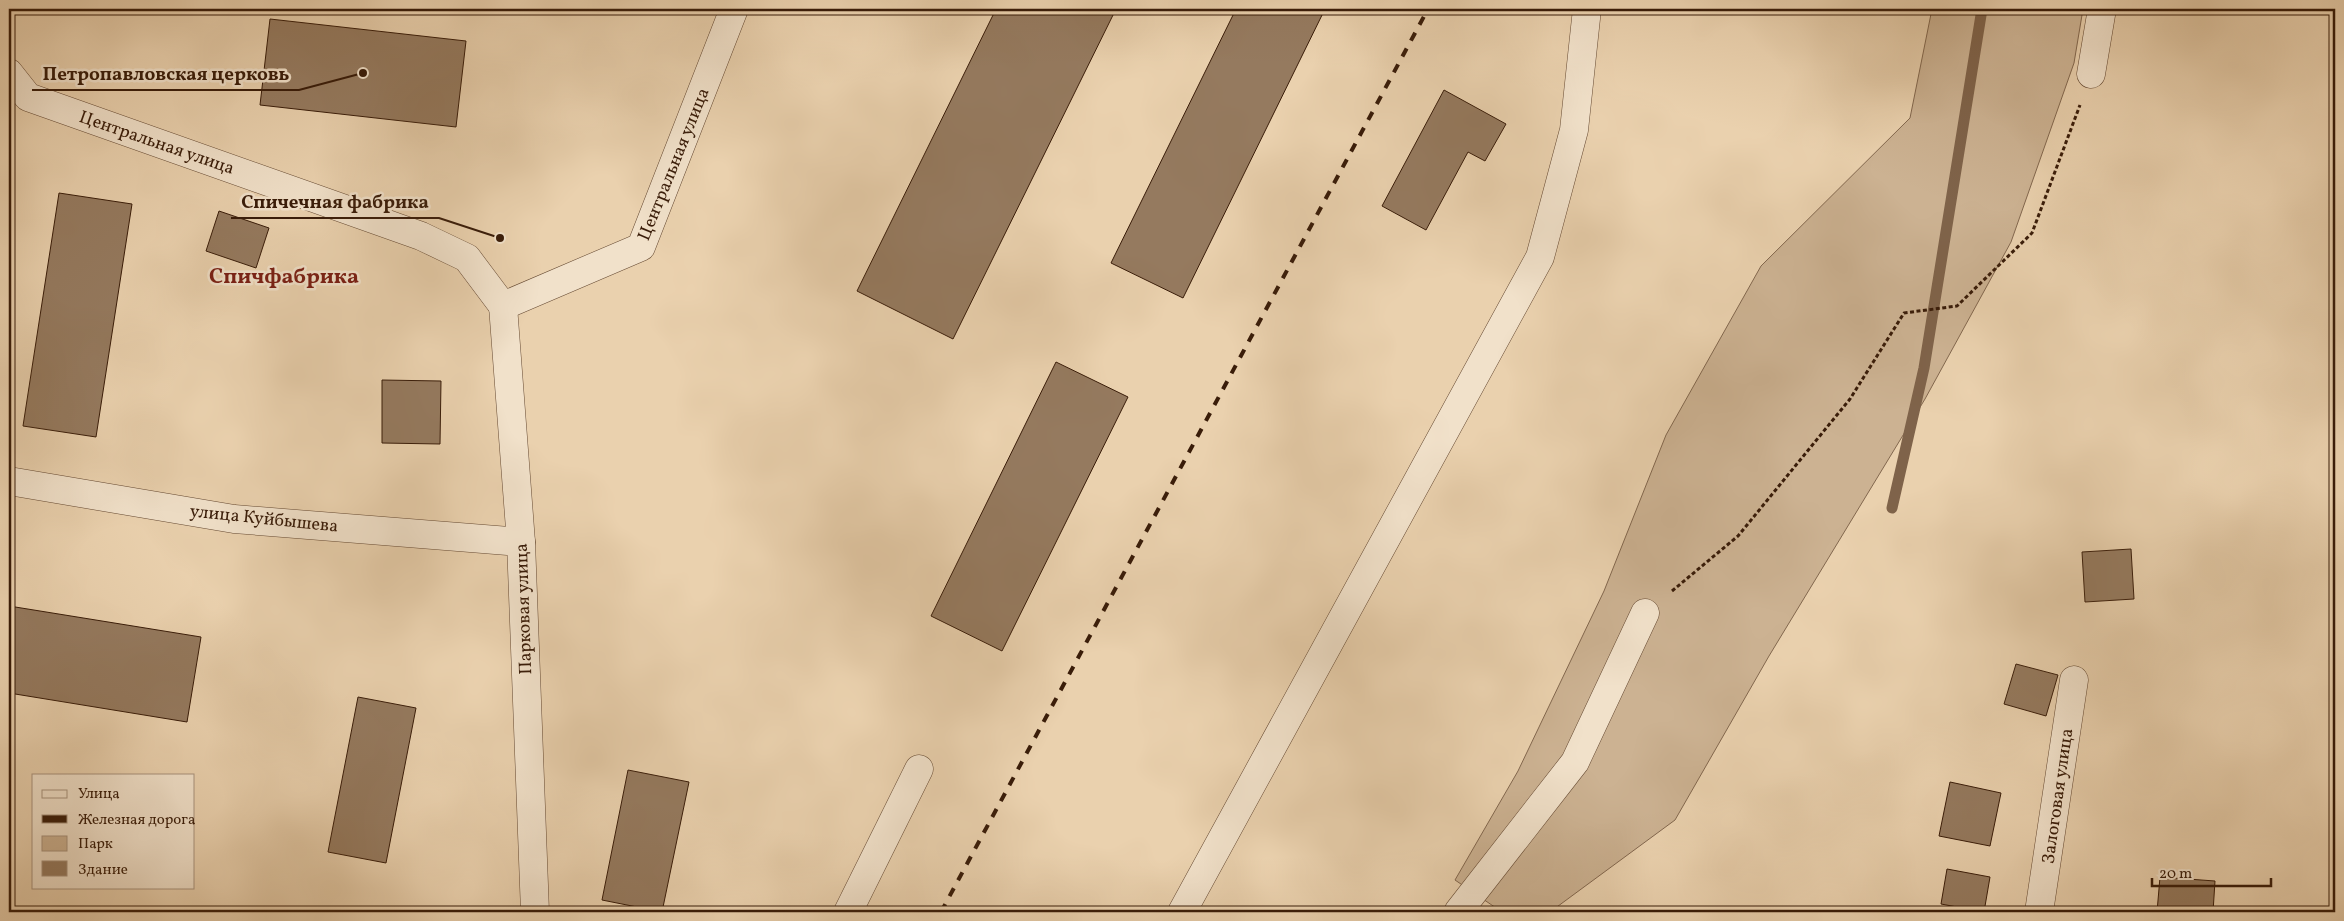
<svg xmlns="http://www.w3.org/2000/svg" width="2344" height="921" font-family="Vollkorn,serif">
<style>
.green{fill:#ccb292;stroke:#82674e}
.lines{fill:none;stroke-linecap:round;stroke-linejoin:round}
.stream{stroke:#7f634a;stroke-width:11}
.building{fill:#957a5f;stroke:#391c09}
.minor-casing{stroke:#654932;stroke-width:29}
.path{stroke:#391c09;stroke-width:3;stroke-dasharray:4 2.5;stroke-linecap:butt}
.minor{stroke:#f1e1ca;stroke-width:28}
.rail{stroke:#391c09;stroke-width:4;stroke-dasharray:9 9;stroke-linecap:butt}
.labels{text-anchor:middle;stroke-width:5;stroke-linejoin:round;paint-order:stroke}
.street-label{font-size:18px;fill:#391c09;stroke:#f1e1ca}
.district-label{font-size:22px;font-weight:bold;fill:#7a1f14;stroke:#f1e1ca}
.leader{fill:none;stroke:#391c09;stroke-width:2}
.callout-dot{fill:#391c09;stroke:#f1e1ca;stroke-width:2}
.callout-label{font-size:19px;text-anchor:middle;font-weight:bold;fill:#391c09;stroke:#f1e1ca;stroke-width:5;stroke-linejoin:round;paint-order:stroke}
</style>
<rect width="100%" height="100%" fill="#ead1ae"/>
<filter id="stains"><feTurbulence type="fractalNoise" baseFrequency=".004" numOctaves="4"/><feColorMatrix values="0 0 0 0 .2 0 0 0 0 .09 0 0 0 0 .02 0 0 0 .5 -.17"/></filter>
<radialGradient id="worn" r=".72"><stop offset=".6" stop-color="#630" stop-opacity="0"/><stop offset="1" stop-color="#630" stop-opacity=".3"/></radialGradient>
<path class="green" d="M 1932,9 L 2083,9 L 2074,63 L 2011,242 L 1925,399 L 1769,656 L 1675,820 L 1550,912 L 1502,912 L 1455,880 L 1518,771 L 1604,591 L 1666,435 L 1761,266 L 1910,118 Z"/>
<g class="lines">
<path class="stream" d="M 1892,508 L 1924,368 L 1982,9"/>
</g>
<g class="building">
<path d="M 996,9 L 1116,9 L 953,339 L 857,291 Z"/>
<path d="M 1236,9 L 1325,9 L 1183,298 L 1111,263 Z"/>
<path d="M 270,19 L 466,41 L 456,127 L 260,105 Z"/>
<path d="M 1444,90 L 1506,124 L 1485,161 L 1468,152 L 1426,230 L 1382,206 Z"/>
<path d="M 59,193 L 132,204 L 96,437 L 23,426 Z"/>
<path d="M 219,211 L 269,228 L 256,268 L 206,251 Z"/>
<path d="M 1056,362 L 1128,397 L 1002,651 L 931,616 Z"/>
<path d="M 382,380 L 441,381 L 440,444 L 382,443 Z"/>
<path d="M 2131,549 L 2134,599 L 2085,602 L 2082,552 Z"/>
<path d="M 9,606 L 201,637 L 187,722 L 9,693 Z"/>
<path d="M 2016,664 L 2058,675 L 2046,716 L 2004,704 Z"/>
<path d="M 358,697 L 416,708 L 386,863 L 328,852 Z"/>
<path d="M 628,770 L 689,782 L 662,912 L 602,900 Z"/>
<path d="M 1950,782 L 2001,793 L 1990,846 L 1939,836 Z"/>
<path d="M 1947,869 L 1990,877 L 1984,912 L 1941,904 Z"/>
<path d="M 2160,877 L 2215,881 L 2213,912 L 2157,912 Z"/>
</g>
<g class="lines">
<defs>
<g id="minor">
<path d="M 9,73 L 28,97 L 421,236 L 467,258 L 503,306"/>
<path d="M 2091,74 L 2102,9"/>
<path d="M 503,306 L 521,542 L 535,912"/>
<path d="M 503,306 L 641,247 L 734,9"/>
<path d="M 9,481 L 234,519 L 521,542"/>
<path d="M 848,912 L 919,769"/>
<path d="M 1182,912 L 1540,257 L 1574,130 L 1587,9"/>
<path d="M 1458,912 L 1575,762 L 1645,613"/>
<path d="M 2039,912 L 2074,680"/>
</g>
</defs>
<use href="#minor" class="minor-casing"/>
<path class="path" d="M 1672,591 L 1738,536 L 1850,399 L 1904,313 L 1957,306 L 2032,233 L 2080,105"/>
<use href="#minor" class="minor"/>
<path class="rail" d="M 941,912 L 1428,9"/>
</g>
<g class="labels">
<g class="street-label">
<text transform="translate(157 142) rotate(19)" y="6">Центральная улица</text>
<text transform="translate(673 164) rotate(-68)" y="6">Центральная улица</text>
<text transform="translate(264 518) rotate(6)" y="6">улица Куйбышева</text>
<text transform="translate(523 609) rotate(-92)" y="6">Парковая улица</text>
<text transform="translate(2057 796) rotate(-82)" y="6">Залоговая улица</text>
</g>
<g class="district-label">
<text x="284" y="283">Спичфабрика</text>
</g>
</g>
<path class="leader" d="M363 73L299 90H32M500 238L439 218H231"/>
<g class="callout-dot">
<circle cx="363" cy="73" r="5"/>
<circle cx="500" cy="238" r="5"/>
</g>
<g class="callout-label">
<text x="166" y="80">Петропавловская церковь</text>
<text x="335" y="208">Спичечная фабрика</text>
</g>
<rect width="2344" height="921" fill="none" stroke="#ead1ae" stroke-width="30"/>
<rect x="10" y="10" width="2324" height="901" fill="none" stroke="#391c09" stroke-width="2.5"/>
<rect x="15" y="15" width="2314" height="891" fill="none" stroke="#391c09"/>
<rect x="32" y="774" width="162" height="115" fill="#f1e1ca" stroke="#a7927d"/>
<rect x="42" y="790" width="25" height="8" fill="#f1e1ca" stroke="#a7927d"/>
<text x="78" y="798" font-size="15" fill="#391c09">Улица</text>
<rect x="42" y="815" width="25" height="8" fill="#391c09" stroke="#a7927d"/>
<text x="78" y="824" font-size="15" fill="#391c09">Железная дорога</text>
<rect x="42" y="836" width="25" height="15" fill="#ccb292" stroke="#a7927d"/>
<text x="78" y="848" font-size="15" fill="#391c09">Парк</text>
<rect x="42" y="861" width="25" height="15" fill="#957a5f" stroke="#a7927d"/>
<text x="78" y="874" font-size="15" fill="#391c09">Здание</text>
<path d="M2152 878v8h119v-8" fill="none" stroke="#391c09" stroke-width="2.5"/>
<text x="2159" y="878" font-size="15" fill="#391c09" stroke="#f1e1ca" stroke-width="4" paint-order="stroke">20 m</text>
<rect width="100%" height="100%" filter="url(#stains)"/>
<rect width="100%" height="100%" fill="url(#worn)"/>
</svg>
